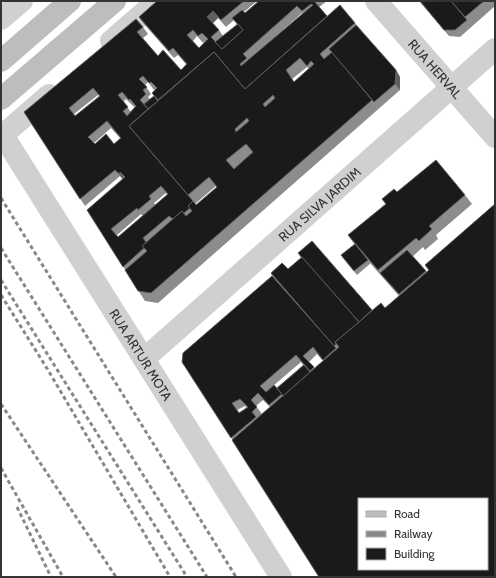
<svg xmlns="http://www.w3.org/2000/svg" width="496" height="578" font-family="Cabin,sans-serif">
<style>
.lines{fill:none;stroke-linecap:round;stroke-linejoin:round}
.minor{stroke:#d0d0d0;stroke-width:22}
.tertiary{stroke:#d0d0d0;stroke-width:22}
.secondary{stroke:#bdbdbd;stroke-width:22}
.rail{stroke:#888;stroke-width:3;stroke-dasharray:4 3;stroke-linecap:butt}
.wall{fill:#8c8c8c;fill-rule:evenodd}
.shaded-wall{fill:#5f5f5f}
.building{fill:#1a1a1a;stroke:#5f5f5f;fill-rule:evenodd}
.labels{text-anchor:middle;stroke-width:4;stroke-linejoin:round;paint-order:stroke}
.street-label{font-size:13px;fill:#333;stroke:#fff}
</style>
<rect width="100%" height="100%" fill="#fff"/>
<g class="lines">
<g class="minor">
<path d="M 1,19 L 22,1"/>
<path d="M 111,41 L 157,1"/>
<path d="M 3,135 L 49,95"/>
</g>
<g class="tertiary">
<path id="s1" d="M 376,1 L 495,137"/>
<path id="s2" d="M 1,132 L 281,577"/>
<path id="s3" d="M 144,359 L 495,49"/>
</g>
<g class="secondary">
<path d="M 1,61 L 70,1"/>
<path d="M 1,99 L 115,1"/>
</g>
<g class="rail">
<path d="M 1,198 L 236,577"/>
<path d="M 1,248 L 207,577"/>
<path d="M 1,280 L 187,577"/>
<path d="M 1,295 L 48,370 L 170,577"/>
<path d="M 1,404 L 116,577"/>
<path d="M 1,468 L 63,577"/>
<path d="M 17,507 L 51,577"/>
</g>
</g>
<g class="wall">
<path d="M 157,1 L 257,1 L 244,12 L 245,13 L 259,1 L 327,1 L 319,7 L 327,16 L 355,23 L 396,70 L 400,77 L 400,90 L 158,303 L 145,301 L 87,210 L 123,179 L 120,176 L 85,206 L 24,112 L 143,27 L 148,34 L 143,38 L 158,56 L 181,70 L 186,64 L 178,55 L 174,58 L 144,24 L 139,17 ZM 302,13 L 303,13 L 257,53 ZM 218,18 L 226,27 L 234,20 L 237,24 L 223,36 L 219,30 L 213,23 ZM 197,36 L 203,43 L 207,40 L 199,48 L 193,41 ZM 307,67 L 309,69 L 294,82 L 292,79 ZM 148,82 L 154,90 L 156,89 L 152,93 L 154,96 L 150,99 L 148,97 L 151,94 L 145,85 ZM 98,95 L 99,96 L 75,116 L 74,114 ZM 126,99 L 134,107 L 135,106 L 136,107 L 131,112 L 123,102 ZM 111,128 L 120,138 L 114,144 L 95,144 L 94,143 ZM 216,186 L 217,187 L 196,205 L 195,204 ZM 166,193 L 167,195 L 155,205 L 154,203 ZM 141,214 L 143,216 L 118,237 L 117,235 Z"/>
<path d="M 419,1 L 495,1 L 495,6 L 460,37 L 449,36 Z"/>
<path d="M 397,192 L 465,195 L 472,204 L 436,235 L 438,239 L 425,250 L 423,247 L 413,256 L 427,272 L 429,270 L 425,265 L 495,204 L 495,577 L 233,440 L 182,362 L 272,276 L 271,273 L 288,269 L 301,258 L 298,253 L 372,310 L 385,308 L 399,296 L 370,263 L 371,263 L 357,275 L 344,259 L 355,245 L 348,235 L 386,204 L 382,199 ZM 317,354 L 323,361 L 315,368 L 309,362 ZM 301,362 L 303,365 L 277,388 L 266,392 ZM 263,400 L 270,407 L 257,419 L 262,414 L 256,406 ZM 245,406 L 247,408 L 239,413 L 237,410 Z"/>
</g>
<g class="shaded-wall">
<path d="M 213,11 L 218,18 L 212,24 L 207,17 Z"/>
<path d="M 396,70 L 400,77 L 400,90 L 395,84 Z"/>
<path d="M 120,172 L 125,179 L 124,181 L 119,174 Z"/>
</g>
<g class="building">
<path d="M 157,1 L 244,1 L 221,20 L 213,11 L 207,17 L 219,30 L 211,37 L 222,49 L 243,30 L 232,18 L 242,10 L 245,13 L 259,1 L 314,1 L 327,16 L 245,89 L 214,52 L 158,100 L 152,93 L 157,88 L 151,82 L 149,83 L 143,76 L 139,79 L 147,87 L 143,90 L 146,94 L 140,100 L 148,109 L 129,126 L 193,201 L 188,206 L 190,208 L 184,213 L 182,211 L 173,219 L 169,216 L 143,238 L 146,242 L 142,246 L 144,248 L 123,267 L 87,210 L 125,177 L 120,172 L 119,174 L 115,170 L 80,199 L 24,112 L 136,19 L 143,27 L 137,32 L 158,56 L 163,50 L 181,70 L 187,64 L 173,48 L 169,51 L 139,17 ZM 311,4 L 313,5 L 241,66 L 240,64 L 247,58 L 243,54 L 297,6 L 302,11 ZM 193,30 L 198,36 L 202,33 L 208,39 L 199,48 L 187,35 ZM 93,88 L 100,96 L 75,116 L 69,108 ZM 122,92 L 129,100 L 130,99 L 136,106 L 127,116 L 123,111 L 128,107 L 118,95 ZM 107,121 L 121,138 L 114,144 L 106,134 L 95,144 L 88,137 ZM 161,186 L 168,194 L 118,237 L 111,229 L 137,208 L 138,210 L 151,199 L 149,196 Z"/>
<path d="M 420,1 L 451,1 L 467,20 L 455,30 L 444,30 Z"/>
<path d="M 451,1 L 484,1 L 465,17 Z"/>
<path d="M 340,5 L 355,23 L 320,54 L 324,59 L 332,52 L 372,100 L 151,293 L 138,291 L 125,270 L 147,251 L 142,246 L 182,211 L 186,216 L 192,211 L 188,206 L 193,201 L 196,205 L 217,187 L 209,177 L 188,195 L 129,126 L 214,52 L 245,89 ZM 300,58 L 307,66 L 311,61 L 314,64 L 294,82 L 286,70 ZM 273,95 L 275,98 L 265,107 L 263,104 ZM 247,118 L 249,121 L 236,132 L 235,129 ZM 246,144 L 253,152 L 234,169 L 226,160 Z"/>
<path d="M 238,24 L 243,30 L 222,49 L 215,42 Z"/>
<path d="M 356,25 L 396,70 L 395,84 L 374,102 L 329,49 Z"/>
<path d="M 154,96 L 158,101 L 148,109 L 144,104 Z"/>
<path d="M 436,160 L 465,195 L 429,226 L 432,229 L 419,241 L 416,238 L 378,270 L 348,235 L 386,204 L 382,199 L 394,189 L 397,192 Z"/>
<path d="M 495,204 L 495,577 L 319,577 L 232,440 L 339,347 L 335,342 L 381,303 L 385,308 L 429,270 L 425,265 ZM 359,499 L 487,499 L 487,569 L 359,569 Z"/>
<path d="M 312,241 L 372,310 L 359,322 L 298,253 Z"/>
<path d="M 355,244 L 368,260 L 354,271 L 341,255 Z"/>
<path d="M 407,250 L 426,271 L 399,294 L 380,273 Z"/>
<path d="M 302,257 L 359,322 L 335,342 L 336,344 L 334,346 L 271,273 L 282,263 L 288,269 Z"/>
<path d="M 272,276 L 336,348 L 323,360 L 313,347 L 303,356 L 314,367 L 310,371 L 296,355 L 260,386 L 266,392 L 274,385 L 282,394 L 269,405 L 258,393 L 251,400 L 257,407 L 252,412 L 256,417 L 231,438 L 182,362 L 183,353 ZM 240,399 L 248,407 L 239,413 L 232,403 Z"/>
<path d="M 304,365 L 310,372 L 283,396 L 277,388 Z"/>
</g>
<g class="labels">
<g class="street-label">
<text dy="5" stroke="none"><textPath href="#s1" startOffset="90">RUA HERVAL</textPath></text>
<text dy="5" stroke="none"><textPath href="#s3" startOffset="234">RUA SILVA JARDIM</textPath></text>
<text dy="5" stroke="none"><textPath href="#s2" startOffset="263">RUA ARTUR MOTA</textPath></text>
</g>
</g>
<rect width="496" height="578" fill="none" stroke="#333333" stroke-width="4"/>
<rect x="358" y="498" width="130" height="72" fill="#ffffff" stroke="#adadad"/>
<rect x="366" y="511" width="20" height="6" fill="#bdbdbd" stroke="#adadad"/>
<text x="394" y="518" font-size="12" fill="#333333">Road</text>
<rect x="366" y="531" width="20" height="6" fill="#888888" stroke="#adadad"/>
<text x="394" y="538" font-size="12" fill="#333333">Railway</text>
<rect x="366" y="548" width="20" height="12" fill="#1a1a1a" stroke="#adadad"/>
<text x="394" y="558" font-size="12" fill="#333333">Building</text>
</svg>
